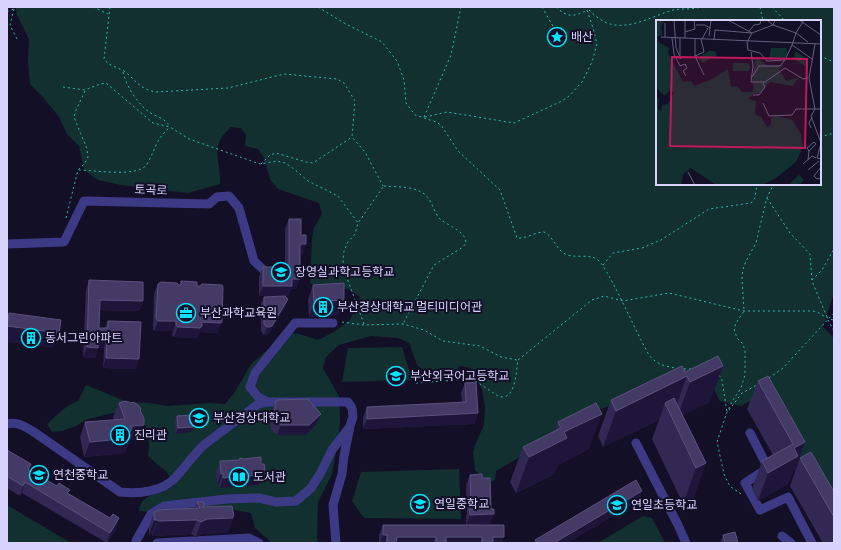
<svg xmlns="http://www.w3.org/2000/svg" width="841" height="550" font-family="'Asap Condensed','Noto Sans KR',sans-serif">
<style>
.green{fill:#12302f;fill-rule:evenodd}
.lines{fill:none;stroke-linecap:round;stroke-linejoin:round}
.path{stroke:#2fb8b0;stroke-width:1;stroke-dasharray:2 3;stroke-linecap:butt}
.minor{stroke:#3d3a85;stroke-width:9}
.wall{fill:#312854}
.shaded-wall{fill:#1d163a}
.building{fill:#433a66;stroke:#5a527e}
.labels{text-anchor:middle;stroke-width:4;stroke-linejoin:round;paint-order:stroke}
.poi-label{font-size:12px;fill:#d9d4ff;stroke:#130f26;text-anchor:start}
.street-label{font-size:12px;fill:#d9d4ff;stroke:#130f26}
.inset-road{fill:none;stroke:#625e7d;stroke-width:1}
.view{fill:#c2185b;fill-opacity:0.15;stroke:#c2185b;stroke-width:2}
.inset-edge{fill:none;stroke:#d9d4ff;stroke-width:2}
</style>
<rect width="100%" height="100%" fill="#130f26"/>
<g class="green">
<path d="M 16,7 L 834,7 L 834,293 L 823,327 L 834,338 L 834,516 L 766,395 L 763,394 L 741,406 L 720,401 L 706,374 L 628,398 L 599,410 L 496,471 L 495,480 L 488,483 L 475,470 L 473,453 L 475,445 L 484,425 L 485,407 L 482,389 L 471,368 L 460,366 L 449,378 L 434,379 L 417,365 L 409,343 L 398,338 L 371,336 L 339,345 L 326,357 L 323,368 L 339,396 L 340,419 L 339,435 L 332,474 L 318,502 L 317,537 L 318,543 L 272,543 L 255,528 L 251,513 L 230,509 L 167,513 L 139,511 C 141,496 151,496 163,492 C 167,490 171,488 175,485 L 166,471 L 158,465 L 148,456 L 149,447 L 148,430 L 142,420 L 129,413 L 113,413 L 85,420 L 76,426 L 62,431 L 52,432 L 47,424 C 57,415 66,405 78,401 L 86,385 L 127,402 L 150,403 L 167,406 L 210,403 L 225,404 L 235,392 L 251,364 L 287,333 L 299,334 L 318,340 L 334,332 L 350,320 L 360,297 L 348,289 L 319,288 L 310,283 L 312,238 L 314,228 L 322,214 L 319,203 L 278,189 L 270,179 L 264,158 L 258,149 L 245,146 L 246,135 L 241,128 L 231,127 C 208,148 221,157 220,184 L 188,193 L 121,185 L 98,180 L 84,170 L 79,146 L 67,134 L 59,117 L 42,96 L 30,84 L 28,62 L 29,40 L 17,15 ZM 657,21 L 820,21 L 820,184 L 657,184 Z"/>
<path d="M 402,347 L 412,380 L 342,382 L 348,348 Z"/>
<path d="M 459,469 L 461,519 L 364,518 L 352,501 L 361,472 Z"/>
<path d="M 7,505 L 71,543 L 7,543 Z"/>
<path d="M 643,516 L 652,518 L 665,543 L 598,543 Z"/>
</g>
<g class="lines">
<g class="path">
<path d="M 93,7 L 108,14"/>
<path d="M 110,7 L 104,59 C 109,66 117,67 124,71 C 136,80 139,89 156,92 L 228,88 L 284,74 L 337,79 L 344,83 L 355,101 L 352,137 L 365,152 L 383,186"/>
<path d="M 318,7 L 344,23 L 382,42 L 397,61 L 404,80 L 406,103 L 415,115 L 436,122 L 441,125 L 458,151 L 500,190 L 517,238 C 526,239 535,232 544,232 C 554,237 555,248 565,254 C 575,259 589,253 598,260 C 603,264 607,273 610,278 C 624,303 635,330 649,355 C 656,364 666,367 677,368"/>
<path d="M 542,7 L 554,28 L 557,37"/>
<path d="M 556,7 C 568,18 573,17 588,10"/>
<path d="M 760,7 L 763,21"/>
<path d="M 772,7 L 785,21"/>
<path d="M 14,9 L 10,25 L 17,39"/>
<path d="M 589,10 C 594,15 600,20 607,23 C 629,31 652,16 673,10 C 682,8 692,10 701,7"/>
<path d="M 7,12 L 18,7"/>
<path d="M 820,56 L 834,62"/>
<path d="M 123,72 C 126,86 137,103 149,112 C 156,117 166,118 170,127"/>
<path d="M 63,87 L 85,90 L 100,84 L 106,83 L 153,123 L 170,127 L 189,139 L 260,164 L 277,161 L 285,163 L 294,169 L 308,181 L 338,196 L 358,223"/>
<path d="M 424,117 L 451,55 L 461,7"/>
<path d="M 425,117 L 447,112 L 514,123 L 562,101 L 569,96 L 582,82 L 592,62 L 597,44 L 593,28 L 586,7"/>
<path d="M 820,137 L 834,133"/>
<path d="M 261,164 L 270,155 L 276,153 L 306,162 L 313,163 L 352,137"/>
<path d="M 79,170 C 94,170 139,178 147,164 C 156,149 155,140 170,127"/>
<path d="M 384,186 C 395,187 411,186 421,192 C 432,197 432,210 440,219 C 448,226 466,231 466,243 L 463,247 L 434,265 L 403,324"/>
<path d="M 767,198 L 790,233 L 810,254 L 812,281 L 827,317"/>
<path d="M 66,218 L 78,170 L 85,163 L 88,157 L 87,149 L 74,117 L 76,110 L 85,91"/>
<path d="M 603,265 L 613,253 L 642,248 L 661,240 L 709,209 L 751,203 L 755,198 L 757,184"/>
<path d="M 812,280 L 822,270 L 834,249"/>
<path d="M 828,320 L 834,331"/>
<path d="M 342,322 L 364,325 L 403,324 L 424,330 L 443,341 L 480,346 L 501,357 L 517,360"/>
<path d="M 364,324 L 344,270 L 343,260 L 344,251 L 348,242 L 355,234 L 358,223 L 383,187"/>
<path d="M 684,369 L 691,369"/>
<path d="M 719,375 L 722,380 L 727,412"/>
<path d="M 769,378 L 783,368 L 834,313"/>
<path d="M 416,383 L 471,379 L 477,382 L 498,396 C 516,403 516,370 518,360 L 592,300 L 604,296 L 623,301 L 669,293 L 744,311 L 813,311 C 822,313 826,319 834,320"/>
<path d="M 729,410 L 742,393 L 757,385"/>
<path d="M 741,494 L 731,487 L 728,483 L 724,474 L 717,442 L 727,412 L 733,400 L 741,388 L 745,375 L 745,351 L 743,344 L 737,338 L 734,329 L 736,323 L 744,311 L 742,279 L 743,269 L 746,261 L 756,243 L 767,197 L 774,184"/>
</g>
<g class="minor">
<path d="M 7,244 L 64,242 L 84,201 L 209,204 L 217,197 L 229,196 L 239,208 L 254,261 L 267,273"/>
<path d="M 268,402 L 258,397 L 250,387 L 255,373 L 295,323 L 333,323"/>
<path d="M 7,424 C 17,421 25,427 34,432 L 120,492 C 139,494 163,492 176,477 C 186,466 194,454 205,444 L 258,404 L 268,402 L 348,402 L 352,408 L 353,417 L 350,426 L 344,456 L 342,474 L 333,505 L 336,543"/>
<path d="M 750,433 L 768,468 L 745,483 L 760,510 L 788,497 L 812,543"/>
<path d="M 636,443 L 678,525 L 686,543"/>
<path d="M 782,536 L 791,543"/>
<path d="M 136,541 L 151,514 L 164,506 L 227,499 L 259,498 L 276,502 L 296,501 L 311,488 L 320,474 L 332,450 L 348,429"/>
<path d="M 157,543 L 249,538 L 259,543"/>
</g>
</g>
<g class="wall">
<path d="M 289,219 L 301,235 L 303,254 L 300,254 L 296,289 L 291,289 L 288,296 L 259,296 L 259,277 L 263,267 L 285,267 L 285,229 Z"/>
<path d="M 89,280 L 143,301 L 139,311 L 99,310 L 99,328 L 105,328 L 108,321 L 136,369 L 103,368 L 104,348 L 98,348 L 95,358 L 83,357 L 86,290 Z"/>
<path d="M 181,281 L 197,286 L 218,332 L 216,333 L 200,332 L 197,338 L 174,337 L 172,335 L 173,331 L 154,331 L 153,329 L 154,294 L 158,284 L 180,285 Z"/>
<path d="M 313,285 L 339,315 L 309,317 L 308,300 Z"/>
<path d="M 264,297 L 288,299 L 285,307 L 269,333 L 266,335 L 264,335 L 261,331 L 261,304 Z"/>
<path d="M 685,372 L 710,402 L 682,415 L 706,463 L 693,499 L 683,504 L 652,439 L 659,420 L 603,447 L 598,436 L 611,400 Z"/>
<path d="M 758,381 L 805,442 L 795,470 L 793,471 L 788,484 L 758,501 L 752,489 L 762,461 L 773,455 L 747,409 Z"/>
<path d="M 465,383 L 478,413 L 474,424 L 363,429 L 363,417 L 367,407 L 462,403 L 461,393 Z"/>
<path d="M 275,402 L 321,414 L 317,424 L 306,435 L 277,435 L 271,430 L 271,412 Z"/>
<path d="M 119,403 L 140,410 L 144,425 L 139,439 L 130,440 L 125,453 L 84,457 L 80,437 L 85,422 L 114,420 L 113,417 Z"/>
<path d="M 177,416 L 191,432 L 176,434 L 175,421 Z"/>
<path d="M 558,422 L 589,449 L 558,465 L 554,474 L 516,493 L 510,482 L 523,447 L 555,431 Z"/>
<path d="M 7,450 L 31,464 L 29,470 L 110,518 L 119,518 L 116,528 L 107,543 L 22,493 L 20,496 L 7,488 Z"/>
<path d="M 800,458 L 834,492 L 834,543 L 823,543 L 790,486 Z"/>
<path d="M 220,461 L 261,464 L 265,470 L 259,485 L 242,486 L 236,488 L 236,487 L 220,488 L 219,484 L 217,484 L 216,471 Z"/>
<path d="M 470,475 L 490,524 L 466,525 L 502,543 L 379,543 L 379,535 L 383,525 L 466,525 L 466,517 L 467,513 L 466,485 Z"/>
<path d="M 197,502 L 204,506 L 204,507 L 229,531 L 228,531 L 227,533 L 202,534 L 196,537 L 191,534 L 152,536 L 152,534 L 149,535 L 149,527 L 154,512 L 157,511 L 157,510 L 195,508 Z"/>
<path d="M 723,535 L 738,543 L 720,543 Z"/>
</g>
<g class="shaded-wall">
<path d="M 300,244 L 306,244 L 303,254 L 296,254 Z"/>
<path d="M 292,279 L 300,279 L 296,289 L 291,289 L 288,296 L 259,296 L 263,286 Z"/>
<path d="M 288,299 L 285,307 L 269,333 L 266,335 L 264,335 L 267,327 Z"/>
<path d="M 100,300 L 143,301 L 139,311 L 96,310 Z"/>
<path d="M 344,300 L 339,315 L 309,317 L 314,302 Z"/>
<path d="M 158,321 L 176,321 L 173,331 L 154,331 Z"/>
<path d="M 202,322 L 222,322 L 218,332 L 216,333 L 200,332 L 197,338 L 174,337 L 178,327 Z"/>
<path d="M 7,326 L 59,333 L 53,348 L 7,342 Z"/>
<path d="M 99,338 L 107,338 L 104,348 L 98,348 L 95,358 L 83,357 L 87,347 Z"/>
<path d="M 106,358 L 139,359 L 136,369 L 103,368 Z"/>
<path d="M 723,366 L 710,402 L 677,418 L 690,382 Z"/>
<path d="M 687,376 L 674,412 L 665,403 L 659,420 L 603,447 L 616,411 Z"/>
<path d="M 478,413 L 474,424 L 363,429 L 367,419 Z"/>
<path d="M 321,414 L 317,424 L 306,435 L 277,435 L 281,425 Z"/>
<path d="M 602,414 L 589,449 L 558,465 L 554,474 L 516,493 L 529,457 L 564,432 Z"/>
<path d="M 144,425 L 139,439 L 130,440 L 125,453 L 84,457 L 90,442 L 132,426 Z"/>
<path d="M 193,427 L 191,432 L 176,434 L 178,428 Z"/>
<path d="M 805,442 L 795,470 L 793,471 L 788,484 L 758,501 L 768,473 L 794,448 Z"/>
<path d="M 706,463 L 693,499 L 683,504 L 696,468 Z"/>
<path d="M 262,470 L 265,470 L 259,485 L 242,486 L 236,488 L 240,478 Z"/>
<path d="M 223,473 L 219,484 L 217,484 L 221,474 Z"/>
<path d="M 240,477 L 236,487 L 220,488 L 223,478 Z"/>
<path d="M 25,482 L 22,493 L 20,496 L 23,486 Z"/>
<path d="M 642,491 L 639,501 L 568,543 L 554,543 Z"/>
<path d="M 494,514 L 490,524 L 466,525 L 470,515 Z"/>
<path d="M 234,516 L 229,531 L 228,531 L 227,533 L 202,534 L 196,537 L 201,522 L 207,519 Z"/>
<path d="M 119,518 L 116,528 L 107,543 L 110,533 Z"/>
<path d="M 154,520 L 158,520 L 152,534 L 149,535 Z"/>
<path d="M 197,520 L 191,534 L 152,536 L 158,521 Z"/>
<path d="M 383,535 L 387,535 L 385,543 L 380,543 Z"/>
<path d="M 397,537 L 436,537 L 433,543 L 394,543 Z"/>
<path d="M 446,537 L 482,537 L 480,543 L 444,543 Z"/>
<path d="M 493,537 L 504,537 L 502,543 L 490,543 Z"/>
</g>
<g class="building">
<path d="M 289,219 L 301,219 L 301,235 L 306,235 L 306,244 L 300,244 L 300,279 L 292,279 L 292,286 L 263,286 L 263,267 L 289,267 Z"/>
<path d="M 89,280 L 143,282 L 143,301 L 100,300 L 99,328 L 108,328 L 108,321 L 141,322 L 139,359 L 106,358 L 107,338 L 99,338 L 98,348 L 87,347 Z"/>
<path d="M 181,281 L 197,282 L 197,286 L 200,286 L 202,284 L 222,285 L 223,287 L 222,322 L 220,323 L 202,322 L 202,326 L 200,328 L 178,327 L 176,325 L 176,321 L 158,321 L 156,318 L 158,284 L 161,282 L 177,283 L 179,285 L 181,285 Z"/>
<path d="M 344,283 L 344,300 L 314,302 L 313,285 Z"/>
<path d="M 285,296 L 288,299 L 272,326 L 269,327 L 267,327 L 264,324 L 264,297 Z"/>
<path d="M 9,313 L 61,320 L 59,333 L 7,326 Z"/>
<path d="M 718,356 L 723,366 L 690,382 L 687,376 L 616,411 L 611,400 L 682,366 L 685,372 Z"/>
<path d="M 768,376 L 805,442 L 794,448 L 798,456 L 768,473 L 762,461 L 793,444 L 758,381 Z"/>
<path d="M 476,382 L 478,413 L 367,419 L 367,407 L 466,402 L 465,383 Z"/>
<path d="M 674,398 L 706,463 L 696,468 L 665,403 Z"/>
<path d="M 308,399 L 321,414 L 309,425 L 281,425 L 275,420 L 275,402 L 277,400 Z"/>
<path d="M 125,401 L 132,403 L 133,402 L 138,405 L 141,409 L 140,410 L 144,419 L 144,425 L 132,426 L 132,428 L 130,432 L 130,438 L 90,442 L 85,422 L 125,419 L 119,403 Z"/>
<path d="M 596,403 L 602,414 L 564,432 L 567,438 L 529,457 L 523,447 L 561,428 L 558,422 Z"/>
<path d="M 192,415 L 193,427 L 178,428 L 177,416 Z"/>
<path d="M 7,450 L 31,464 L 28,470 L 57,486 L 59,483 L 70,490 L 67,493 L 110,518 L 113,514 L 119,518 L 110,533 L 25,482 L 23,486 L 7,476 Z"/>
<path d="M 811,452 L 834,492 L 834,517 L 800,458 Z"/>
<path d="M 261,457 L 261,464 L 264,464 L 265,470 L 262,470 L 263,475 L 246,476 L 240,478 L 240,477 L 223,478 L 223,473 L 221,474 L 220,461 L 239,460 L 240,458 L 244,459 Z"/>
<path d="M 482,474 L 482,478 L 490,478 L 491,509 L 494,509 L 494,514 L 470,515 L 469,507 L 471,507 L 470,475 Z"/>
<path d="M 636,480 L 642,491 L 554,543 L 537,543 L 535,540 Z"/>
<path d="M 197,502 L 204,502 L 204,506 L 202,507 L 232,506 L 234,516 L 233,516 L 233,518 L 207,519 L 201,522 L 197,520 L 158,521 L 158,520 L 154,520 L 154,512 L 157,511 L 157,510 L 200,508 Z"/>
<path d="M 383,525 L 504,525 L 504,537 L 493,537 L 493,543 L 482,543 L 482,537 L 446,537 L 446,543 L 436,543 L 436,537 L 397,537 L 396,543 L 387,543 L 387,535 L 383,535 Z"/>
<path d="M 735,532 L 738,543 L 725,543 L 723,535 Z"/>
</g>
<defs>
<symbol id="sight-ring" viewBox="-11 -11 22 22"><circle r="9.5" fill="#130f26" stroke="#00e5ff" stroke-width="1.5"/><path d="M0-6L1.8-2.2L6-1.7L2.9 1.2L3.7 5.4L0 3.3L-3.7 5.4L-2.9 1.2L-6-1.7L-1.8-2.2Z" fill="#00e5ff"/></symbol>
<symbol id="school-ring" viewBox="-11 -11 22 22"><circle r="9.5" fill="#130f26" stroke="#00e5ff" stroke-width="1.5"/><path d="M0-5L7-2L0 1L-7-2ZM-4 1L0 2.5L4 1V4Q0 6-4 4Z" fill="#00e5ff"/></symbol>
<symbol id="building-ring" viewBox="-11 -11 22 22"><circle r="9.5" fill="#130f26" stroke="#00e5ff" stroke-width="1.5"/><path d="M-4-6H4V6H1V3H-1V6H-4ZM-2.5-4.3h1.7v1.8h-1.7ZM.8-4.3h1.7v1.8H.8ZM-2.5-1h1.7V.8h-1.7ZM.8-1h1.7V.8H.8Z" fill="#00e5ff"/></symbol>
<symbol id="office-ring" viewBox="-11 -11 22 22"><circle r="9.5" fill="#130f26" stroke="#00e5ff" stroke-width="1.5"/><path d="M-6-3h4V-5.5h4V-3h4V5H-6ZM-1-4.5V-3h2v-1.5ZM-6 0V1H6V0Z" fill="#00e5ff"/></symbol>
<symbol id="university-ring" viewBox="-11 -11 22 22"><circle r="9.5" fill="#130f26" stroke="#00e5ff" stroke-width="1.5"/><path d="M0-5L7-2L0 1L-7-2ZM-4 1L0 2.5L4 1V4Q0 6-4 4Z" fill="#00e5ff"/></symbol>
<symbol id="library-ring" viewBox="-11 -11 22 22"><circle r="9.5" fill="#130f26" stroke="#00e5ff" stroke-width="1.5"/><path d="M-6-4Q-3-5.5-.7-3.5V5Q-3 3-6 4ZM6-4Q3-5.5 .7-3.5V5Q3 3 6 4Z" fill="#00e5ff"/></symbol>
</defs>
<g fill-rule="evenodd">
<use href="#sight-ring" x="546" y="26" width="22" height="22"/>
<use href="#school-ring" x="270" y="261" width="22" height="22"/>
<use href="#building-ring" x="312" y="296" width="22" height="22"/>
<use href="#office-ring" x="175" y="302" width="22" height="22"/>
<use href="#building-ring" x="20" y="327" width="22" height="22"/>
<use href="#school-ring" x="385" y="365" width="22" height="22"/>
<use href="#university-ring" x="188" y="407" width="22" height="22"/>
<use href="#building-ring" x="109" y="424" width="22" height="22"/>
<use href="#school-ring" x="28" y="464" width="22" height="22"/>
<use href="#library-ring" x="228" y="466" width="22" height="22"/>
<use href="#school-ring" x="409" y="493" width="22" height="22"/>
<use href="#school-ring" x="606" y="494" width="22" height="22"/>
</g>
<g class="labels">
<g class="poi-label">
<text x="571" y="41">배산</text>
<text x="295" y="276">장영실과학고등학교</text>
<text x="337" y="311">부산경상대학교 멀티미디어관</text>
<text x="200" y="317">부산과학교육원</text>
<text x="45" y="342">동서그린아파트</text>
<text x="410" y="380">부산외국어고등학교</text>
<text x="213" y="422">부산경상대학교</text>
<text x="134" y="439">진리관</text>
<text x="53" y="479">연천중학교</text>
<text x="253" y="481">도서관</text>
<text x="434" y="508">연일중학교</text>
<text x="631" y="509">연일초등학교</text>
</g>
<g class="street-label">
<text transform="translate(151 190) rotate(2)" y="4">토곡로</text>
</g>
</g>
<g transform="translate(656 20)">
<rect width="165" height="165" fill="#130f26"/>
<path d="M 0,0 L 9,0 L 5,6 L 6,15 L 1,17 L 3,22 L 13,28 L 12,33 L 27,62 L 35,61 L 38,66 L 54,60 L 72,49 L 75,67 L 81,66 L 86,72 L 96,72 L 98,68 L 96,60 L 100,36 L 110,45 L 128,45 L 123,49 L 130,61 L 142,58 L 137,66 L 114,62 L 104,73 L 97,74 L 92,79 L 100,81 L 99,94 L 105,97 L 111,107 L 115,104 L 115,98 L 120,96 L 136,100 L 145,114 L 147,127 L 140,142 L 120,158 L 106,165 L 60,165 L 35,148 L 27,154 L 25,165 L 2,164 L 0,162 L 0,76 L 3,80 L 2,89 L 5,91 L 6,85 L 12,84 L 18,73 L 14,70 L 9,76 L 0,67 ZM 115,28 L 131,28 L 131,35 L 128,39 L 113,39 ZM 53,31 L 59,31 L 61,35 L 46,43 L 43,37 ZM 139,31 L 152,39 L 152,48 L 138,39 ZM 77,43 L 92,43 L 94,46 L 93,51 L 77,51 ZM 143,155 L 148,160 L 143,165 L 132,165 Z" fill="#12302f"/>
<path class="inset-road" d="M 18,0 L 20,28 L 25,39M 29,0 L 29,18M 72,0 L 96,13M 111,0 L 117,5 L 140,13 L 152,22M 119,0 L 117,5 L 96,13 L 91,22 L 92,30 L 104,33 L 111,41 L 129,40 L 136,25M 143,0 L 165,15M 148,0 L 140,13 L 136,25 L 156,39M 9,3 L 9,17M 40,5 L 49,5 L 54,8M 93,11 L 98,5 L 104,4 L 105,0M 29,12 L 39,9 L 38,0M 53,16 L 55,0M 5,17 L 165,24M 16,18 L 18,34 L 24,46 L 29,44 L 31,48 L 27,51 L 30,56M 39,19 L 39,36 L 48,55M 46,19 L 52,8M 58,20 L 59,10 L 96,13M 159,24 L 153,58 L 159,89 L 155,96 L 165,123M 95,32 L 97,46 L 95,62 L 109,62 L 129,48 L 147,59 L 152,58M 39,36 L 48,32 L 45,19M 24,39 L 24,18M 96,57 L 103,46 L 124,46 L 129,40M 97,75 L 103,75 L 109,67 L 107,63M 107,83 L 113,96 L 136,95 L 140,89 L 165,89M 155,108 L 153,103 L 156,97M 165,123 L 161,138 L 165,139M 152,140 L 153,131 L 160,124 L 158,122 L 151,128 L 153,131M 147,144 L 156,136 L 160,138M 165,147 L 158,156 L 161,159 L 165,158M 152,150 L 163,141M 32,152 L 39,165"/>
<path class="view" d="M 16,37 L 151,39 L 149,128 L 14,126 Z"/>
<rect width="165" height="165" class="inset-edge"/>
</g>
<rect width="841" height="550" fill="none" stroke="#d9d4ff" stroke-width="16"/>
</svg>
